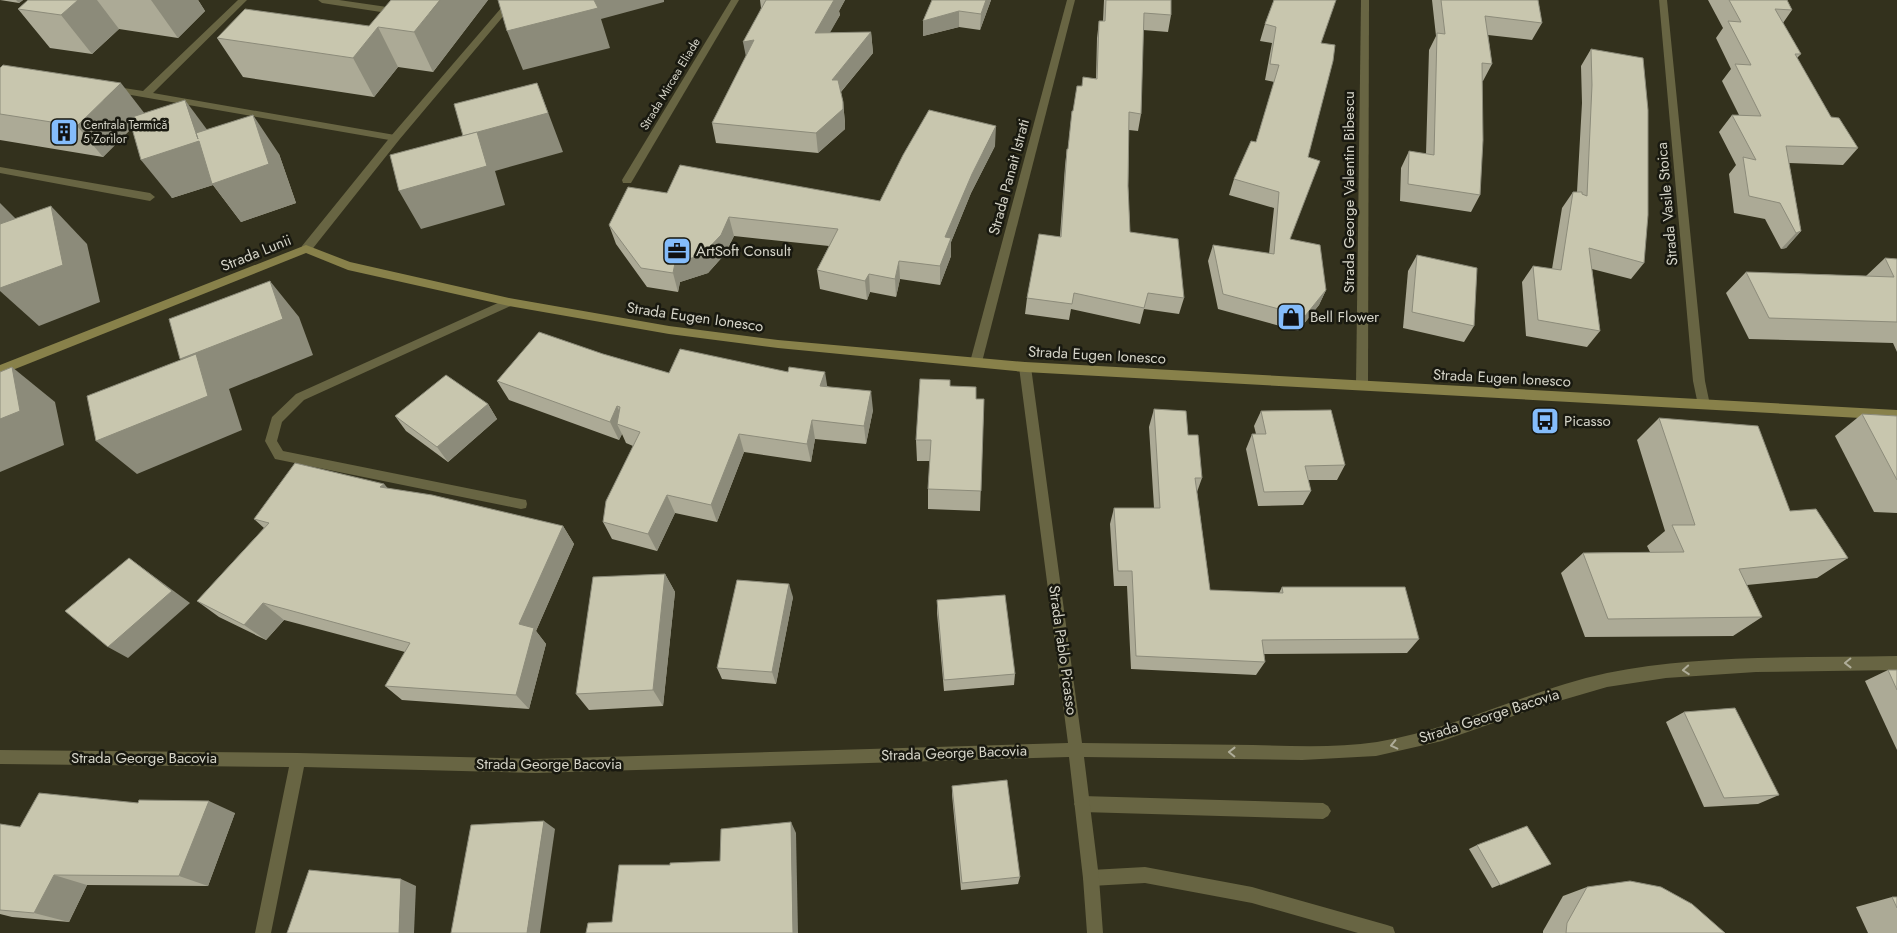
<svg xmlns="http://www.w3.org/2000/svg" width="1897" height="933" font-family="Jost,sans-serif">
<style>
.lines{fill:none;stroke-linecap:round;stroke-linejoin:round}
.lane{fill:#686543;fill-rule:evenodd}
.street{fill:#686543;fill-rule:evenodd}
.secondary{fill:#88814a;fill-rule:evenodd}
.wall{fill:#acaa96}
.shaded-wall{fill:#8c8b7a}
.building{fill:#c8c6ae;stroke:#8c8b7a}
.oneway{stroke:#afad99}
.labels{text-anchor:middle;stroke-width:5;stroke-linejoin:round;paint-order:stroke}
.far-street-label{font-size:12px;fill:#d5d4c8;stroke:#191910}
.far-poi-label{font-size:12px;fill:#d5d4c8;stroke:#191910;text-anchor:start}
.street-label{font-size:15px;fill:#d5d4c8;stroke:#191910}
.poi-label{font-size:15px;fill:#d5d4c8;stroke:#191910;text-anchor:start}
</style>
<rect width="100%" height="100%" fill="#33311d"/>
<g class="lines">
<g class="lane">
<path d="M 238,0 L 247,0 L 153,93 L 395,135 L 399,136 L 399,140 L 395,141 L 108,91 L 106,89 L 111,86 L 143,91 Z"/>
<path d="M 318,0 L 339,0 L 394,8 L 398,11 L 394,14 L 322,3 Z"/>
<path d="M 0,167 L 150,193 L 155,197 L 150,201 L 0,173 Z"/>
<path d="M 509,298 L 515,302 L 513,305 L 304,400 L 282,422 L 277,441 L 283,451 L 521,499 L 526,500 L 527,504 L 526,508 L 521,509 L 275,459 L 265,441 L 272,417 L 296,394 Z"/>
<path d="M 1082,796 L 1323,803 L 1328,806 L 1331,811 L 1328,816 L 1323,819 L 1082,812 L 1077,809 L 1074,804 L 1077,799 Z"/>
<path d="M 1145,867 L 1252,887 L 1387,925 L 1393,927 L 1395,933 L 1358,933 L 1252,903 L 1145,883 L 1091,886 L 1085,884 L 1083,878 L 1085,872 L 1091,870 Z"/>
</g>
<g class="street">
<path d="M 508,0 L 517,0 L 399,140 L 310,252 L 302,252 L 301,249 L 302,246 L 391,136 Z"/>
<path d="M 731,0 L 739,0 L 631,183 L 623,183 L 622,180 Z"/>
<path d="M 1067,0 L 1075,0 L 982,362 L 976,367 L 970,362 Z"/>
<path d="M 1361,0 L 1369,0 L 1368,385 L 1366,388 L 1358,388 L 1356,385 Z"/>
<path d="M 1659,0 L 1667,0 L 1705,381 L 1710,405 L 1708,408 L 1700,408 L 1698,405 L 1693,381 Z"/>
<path d="M 1025,362 L 1029,364 L 1031,367 L 1082,743 C 1139,744 1196,744 1253,745 C 1293,746 1337,748 1377,742 C 1457,729 1529,690 1607,673 C 1698,654 1804,658 1897,656 L 1897,670 L 1756,672 L 1666,678 L 1607,687 L 1542,706 L 1442,741 L 1376,756 L 1302,760 L 1084,757 L 1099,878 L 1103,933 L 1087,933 L 1083,878 L 1069,757 L 535,773 L 304,767 L 271,933 L 255,933 L 289,767 L 0,764 L 0,750 L 298,753 L 535,759 L 1068,743 L 1019,367 L 1021,364 Z"/>
</g>
<path class="secondary" d="M 306,245 L 350,262 L 509,298 L 669,326 L 778,340 L 1025,362 L 1897,410 L 1897,420 L 1025,372 L 778,348 L 669,334 L 509,306 L 348,270 L 306,253 L 0,375 L 0,365 Z"/>
</g>
<g class="wall">
<path d="M 0,0 L 23,0 L 19,3 Z"/>
<path d="M 28,0 L 198,0 L 205,11 L 178,38 L 119,29 L 92,54 L 50,48 L 18,9 Z"/>
<path d="M 488,0 L 433,72 L 398,67 L 374,97 L 243,77 L 217,38 L 369,26 Z"/>
<path d="M 760,0 L 845,0 L 839,11 L 840,15 L 829,33 L 871,32 L 873,53 L 841,92 L 843,102 L 845,123 L 845,129 L 818,153 L 716,143 L 712,123 L 746,56 L 761,8 Z"/>
<path d="M 932,0 L 991,0 L 980,30 L 959,27 L 923,36 L 923,21 Z"/>
<path d="M 1104,0 L 1171,0 L 1171,15 L 1168,32 L 1143,30 L 1141,114 L 1138,131 L 1129,130 L 1128,186 L 1130,232 L 1184,298 L 1179,314 L 1144,309 L 1140,324 L 1071,309 L 1069,320 L 1025,314 L 1027,298 L 1060,236 L 1065,166 L 1067,149 L 1068,149 L 1072,111 L 1073,111 L 1082,86 L 1096,78 L 1097,38 L 1099,21 L 1103,21 Z"/>
<path d="M 1274,0 L 1321,43 L 1308,157 L 1290,239 L 1326,290 L 1319,305 L 1298,331 L 1218,309 L 1208,261 L 1213,245 L 1269,254 L 1274,208 L 1229,195 L 1234,179 L 1256,142 L 1274,82 L 1265,80 L 1272,43 L 1260,41 L 1265,24 Z"/>
<path d="M 1432,0 L 1538,0 L 1542,23 L 1532,40 L 1488,35 L 1492,64 L 1483,81 L 1482,81 L 1480,195 L 1471,212 L 1400,201 L 1401,168 L 1409,151 L 1426,154 L 1429,50 L 1436,36 Z"/>
<path d="M 1708,0 L 1787,0 L 1792,10 L 1783,23 L 1801,54 L 1797,58 L 1831,117 L 1858,148 L 1843,165 L 1789,163 L 1801,231 L 1786,248 L 1781,249 L 1765,219 L 1734,213 L 1729,174 L 1736,165 L 1719,132 L 1732,115 L 1739,115 L 1722,81 L 1731,69 L 1716,38 L 1723,28 Z"/>
<path d="M 1591,49 L 1644,263 L 1631,279 L 1592,269 L 1600,331 L 1587,347 L 1526,336 L 1522,282 L 1533,266 L 1552,269 L 1562,208 L 1573,192 L 1577,192 L 1582,103 L 1581,66 Z"/>
<path d="M 0,68 L 144,113 L 207,130 L 279,154 L 296,203 L 241,222 L 213,185 L 172,198 L 132,128 L 103,157 L 0,140 Z"/>
<path d="M 995,146 L 971,193 L 951,242 L 951,256 L 940,285 L 900,279 L 896,297 L 870,292 L 867,300 L 820,289 L 817,270 L 829,246 L 734,236 L 725,254 L 708,273 L 680,282 L 678,292 L 647,287 L 616,244 L 609,225 L 667,193 L 880,201 Z"/>
<path d="M 1417,255 L 1474,326 L 1464,342 L 1403,328 L 1408,271 Z"/>
<path d="M 1885,258 L 1897,259 L 1897,352 L 1893,343 L 1749,339 L 1726,293 L 1746,272 L 1866,276 Z"/>
<path d="M 603,354 L 669,373 L 827,386 L 873,410 L 866,444 L 815,439 L 811,462 L 744,452 L 717,522 L 675,513 L 657,551 L 612,539 L 603,522 L 633,446 L 626,443 L 622,434 L 619,440 L 509,400 L 497,381 Z"/>
<path d="M 950,386 L 976,399 L 984,399 L 980,511 L 928,509 L 928,489 L 930,461 L 917,461 L 916,440 Z"/>
<path d="M 488,404 L 497,419 L 448,462 L 406,431 L 395,416 Z"/>
<path d="M 1154,409 L 1188,435 L 1202,478 L 1197,492 L 1210,590 L 1279,593 L 1282,587 L 1419,639 L 1407,653 L 1264,654 L 1265,662 L 1256,675 L 1131,669 L 1127,586 L 1114,586 L 1110,524 L 1114,508 L 1154,508 L 1149,427 Z"/>
<path d="M 1261,411 L 1345,465 L 1337,480 L 1308,480 L 1311,491 L 1303,505 L 1258,506 L 1246,449 L 1252,434 L 1256,434 L 1254,426 Z"/>
<path d="M 1862,414 L 1897,416 L 1897,513 L 1874,512 L 1835,436 Z"/>
<path d="M 1659,418 L 1790,511 L 1848,558 L 1817,578 L 1747,585 L 1762,617 L 1733,636 L 1585,637 L 1561,573 L 1583,553 L 1650,552 L 1647,546 L 1665,531 L 1637,440 Z"/>
<path d="M 384,484 L 387,488 L 563,526 L 574,544 L 536,631 L 546,644 L 529,709 L 402,700 L 385,686 L 405,652 L 284,620 L 266,640 L 219,617 L 197,601 L 264,528 L 254,519 Z"/>
<path d="M 665,574 L 675,592 L 663,706 L 589,710 L 576,694 Z"/>
<path d="M 793,597 L 776,684 L 722,679 L 717,668 Z"/>
<path d="M 937,600 L 1015,674 L 1014,685 L 944,691 L 937,613 Z"/>
<path d="M 1888,670 L 1897,670 L 1897,750 L 1865,681 Z"/>
<path d="M 1684,712 L 1779,795 L 1758,804 L 1704,807 L 1666,722 Z"/>
<path d="M 952,786 L 1020,877 L 1018,884 L 961,890 L 952,795 Z"/>
<path d="M 235,813 L 208,886 L 87,885 L 69,922 L 12,917 L 0,914 L 0,824 L 20,827 Z"/>
<path d="M 1477,845 L 1551,864 L 1492,888 L 1469,849 Z"/>
<path d="M 1587,887 L 1725,933 L 1543,933 L 1543,931 L 1563,896 Z"/>
<path d="M 1892,897 L 1897,897 L 1897,933 L 1868,933 L 1856,907 Z"/>
</g>
<g class="shaded-wall">
<path d="M 16,0 L 23,0 L 19,3 Z"/>
<path d="M 78,0 L 97,0 L 119,29 L 92,54 L 61,15 Z"/>
<path d="M 151,0 L 198,0 L 205,11 L 178,38 Z"/>
<path d="M 440,0 L 488,0 L 433,72 L 414,32 Z"/>
<path d="M 590,0 L 664,0 L 664,2 L 601,19 L 610,48 L 523,70 L 507,31 Z"/>
<path d="M 834,0 L 845,0 L 839,11 L 840,15 L 818,54 L 815,33 Z"/>
<path d="M 986,0 L 991,0 L 980,30 L 981,14 Z"/>
<path d="M 959,11 L 959,27 L 923,36 L 923,21 Z"/>
<path d="M 378,27 L 398,67 L 374,97 L 353,58 Z"/>
<path d="M 871,32 L 873,53 L 834,100 L 832,80 Z"/>
<path d="M 754,40 L 747,62 L 743,42 Z"/>
<path d="M 121,83 L 145,114 L 103,157 L 77,126 Z"/>
<path d="M 537,83 L 563,152 L 495,171 L 505,205 L 421,229 L 399,191 L 463,136 Z"/>
<path d="M 185,100 L 214,139 L 198,139 Z"/>
<path d="M 843,102 L 845,123 L 845,129 L 818,153 L 816,133 Z"/>
<path d="M 253,115 L 279,154 L 296,203 L 241,222 L 213,185 L 172,198 L 141,160 Z"/>
<path d="M 996,126 L 995,146 L 971,193 L 951,242 L 951,256 L 940,285 L 940,266 L 945,237 L 972,174 Z"/>
<path d="M 0,203 L 16,219 L 0,242 Z"/>
<path d="M 51,206 L 87,244 L 100,302 L 39,326 L 0,291 L 0,288 Z"/>
<path d="M 729,217 L 734,236 L 725,254 L 708,273 L 680,282 L 678,292 L 673,273 L 675,263 Z"/>
<path d="M 1801,231 L 1786,248 L 1781,249 L 1796,233 Z"/>
<path d="M 899,261 L 900,279 L 896,297 L 895,279 Z"/>
<path d="M 869,274 L 870,292 L 867,300 L 865,281 Z"/>
<path d="M 270,281 L 299,317 L 313,355 L 229,389 L 242,430 L 137,474 L 96,441 L 204,384 L 180,359 Z"/>
<path d="M 1326,290 L 1319,305 L 1298,331 L 1305,316 Z"/>
<path d="M 12,367 L 55,402 L 64,445 L 0,472 L 0,419 Z"/>
<path d="M 825,372 L 828,391 L 820,386 Z"/>
<path d="M 871,391 L 873,410 L 866,444 L 864,426 Z"/>
<path d="M 488,404 L 497,419 L 448,462 L 437,447 Z"/>
<path d="M 617,406 L 626,425 L 617,424 L 622,434 L 619,440 L 610,422 Z"/>
<path d="M 812,420 L 815,439 L 811,462 L 807,444 Z"/>
<path d="M 739,434 L 744,452 L 717,522 L 711,505 Z"/>
<path d="M 384,484 L 400,502 L 380,487 Z"/>
<path d="M 667,495 L 675,513 L 657,551 L 648,534 Z"/>
<path d="M 563,526 L 574,544 L 536,631 L 546,644 L 529,709 L 516,695 L 519,624 Z"/>
<path d="M 129,558 L 190,603 L 128,658 L 108,647 Z"/>
<path d="M 665,574 L 675,592 L 663,706 L 653,690 Z"/>
<path d="M 789,584 L 793,597 L 776,684 L 772,672 Z"/>
<path d="M 263,603 L 284,620 L 266,640 L 244,625 Z"/>
<path d="M 209,801 L 235,813 L 208,886 L 179,876 Z"/>
<path d="M 544,821 L 555,829 L 540,933 L 527,933 Z"/>
<path d="M 791,822 L 796,833 L 798,933 L 793,933 Z"/>
<path d="M 54,875 L 87,885 L 69,922 L 34,913 Z"/>
<path d="M 401,879 L 416,886 L 414,933 L 399,933 Z"/>
</g>
<g class="building">
<path d="M 28,0 L 78,0 L 61,15 L 18,9 Z"/>
<path d="M 391,0 L 440,0 L 414,32 L 378,27 L 353,58 L 217,38 L 245,9 L 369,26 Z"/>
<path d="M 498,0 L 594,0 L 598,8 L 507,31 Z"/>
<path d="M 766,0 L 834,0 L 815,33 L 871,32 L 832,80 L 838,80 L 843,102 L 843,109 L 816,133 L 712,123 L 754,40 L 743,42 Z"/>
<path d="M 932,0 L 986,0 L 981,14 L 959,11 L 923,21 Z"/>
<path d="M 1106,0 L 1171,0 L 1171,15 L 1144,13 L 1141,114 L 1129,112 L 1128,186 L 1130,232 L 1178,239 L 1184,298 L 1148,293 L 1144,308 L 1074,293 L 1072,304 L 1027,298 L 1039,234 L 1061,237 L 1067,149 L 1068,149 L 1072,111 L 1073,111 L 1077,86 L 1082,86 L 1083,77 L 1097,79 L 1099,21 L 1105,21 Z"/>
<path d="M 1274,0 L 1336,0 L 1321,43 L 1335,45 L 1333,61 L 1308,157 L 1320,161 L 1290,239 L 1320,245 L 1326,290 L 1305,316 L 1223,294 L 1213,245 L 1274,254 L 1279,192 L 1234,179 L 1251,141 L 1256,142 L 1279,65 L 1270,64 L 1276,27 L 1265,24 Z"/>
<path d="M 1441,0 L 1538,0 L 1542,23 L 1485,16 L 1492,64 L 1482,63 L 1483,140 L 1480,195 L 1408,184 L 1409,151 L 1434,155 L 1437,33 L 1445,34 Z"/>
<path d="M 1729,0 L 1787,0 L 1792,10 L 1775,9 L 1801,54 L 1795,54 L 1831,117 L 1839,118 L 1858,148 L 1786,146 L 1801,231 L 1796,233 L 1780,203 L 1749,196 L 1743,157 L 1756,160 L 1732,115 L 1761,116 L 1735,64 L 1751,65 L 1728,21 L 1741,22 Z"/>
<path d="M 1591,49 L 1643,58 L 1648,110 L 1648,215 L 1644,263 L 1589,248 L 1600,331 L 1538,320 L 1533,266 L 1561,270 L 1573,192 L 1582,192 L 1582,194 L 1587,196 L 1592,85 Z"/>
<path d="M 3,65 L 121,83 L 77,126 L 0,114 L 0,68 Z"/>
<path d="M 537,83 L 548,113 L 463,136 L 454,104 Z"/>
<path d="M 185,100 L 198,139 L 196,133 L 253,115 L 269,164 L 212,184 L 199,141 L 141,160 L 129,118 Z"/>
<path d="M 929,110 L 996,126 L 972,174 L 945,237 L 951,238 L 940,266 L 899,261 L 895,279 L 869,274 L 865,281 L 817,270 L 838,229 L 729,217 L 721,235 L 702,255 L 675,263 L 673,273 L 641,268 L 609,225 L 628,187 L 667,193 L 680,165 L 880,201 L 903,155 Z"/>
<path d="M 477,132 L 487,166 L 399,191 L 390,155 Z"/>
<path d="M 51,206 L 63,265 L 0,288 L 0,224 Z"/>
<path d="M 1417,255 L 1477,268 L 1474,326 L 1412,312 Z"/>
<path d="M 1885,258 L 1897,259 L 1897,322 L 1769,318 L 1746,272 L 1894,277 Z"/>
<path d="M 270,281 L 283,319 L 180,359 L 169,319 Z"/>
<path d="M 539,332 L 603,354 L 669,373 L 680,349 L 788,372 L 789,367 L 825,372 L 820,386 L 871,391 L 864,426 L 812,420 L 807,444 L 739,434 L 711,505 L 667,495 L 648,534 L 603,522 L 606,501 L 640,432 L 617,424 L 620,407 L 617,406 L 610,422 L 497,381 Z"/>
<path d="M 196,354 L 208,396 L 96,441 L 87,396 Z"/>
<path d="M 12,367 L 20,411 L 0,419 L 0,372 Z"/>
<path d="M 446,375 L 488,404 L 437,447 L 395,416 Z"/>
<path d="M 920,379 L 950,380 L 950,386 L 976,387 L 976,399 L 984,399 L 981,491 L 928,489 L 931,440 L 916,440 Z"/>
<path d="M 1154,409 L 1186,411 L 1188,435 L 1198,435 L 1202,478 L 1195,478 L 1210,590 L 1283,593 L 1282,587 L 1405,587 L 1419,639 L 1262,640 L 1265,662 L 1136,656 L 1132,571 L 1118,571 L 1114,508 L 1160,508 Z"/>
<path d="M 1331,410 L 1345,465 L 1305,466 L 1311,491 L 1264,492 L 1252,434 L 1266,434 L 1261,411 Z"/>
<path d="M 1862,414 L 1897,416 L 1897,480 Z"/>
<path d="M 1659,418 L 1758,426 L 1790,511 L 1816,509 L 1848,558 L 1739,569 L 1762,617 L 1608,619 L 1583,553 L 1684,552 L 1672,525 L 1695,525 Z"/>
<path d="M 295,463 L 384,484 L 380,487 L 432,495 L 563,526 L 519,624 L 534,628 L 516,695 L 385,686 L 410,643 L 263,603 L 244,625 L 197,601 L 269,523 L 254,519 Z"/>
<path d="M 129,558 L 172,591 L 108,647 L 65,611 Z"/>
<path d="M 665,574 L 653,690 L 576,694 L 593,577 Z"/>
<path d="M 737,580 L 789,584 L 772,672 L 717,668 Z"/>
<path d="M 1005,595 L 1015,674 L 944,680 L 937,600 Z"/>
<path d="M 1888,670 L 1897,670 L 1897,690 Z"/>
<path d="M 1735,708 L 1779,795 L 1724,798 L 1684,712 Z"/>
<path d="M 1007,780 L 1020,877 L 962,883 L 952,786 Z"/>
<path d="M 39,793 L 138,803 L 139,800 L 209,801 L 179,876 L 54,875 L 34,913 L 0,910 L 0,824 L 20,827 Z"/>
<path d="M 544,821 L 527,933 L 451,933 L 471,825 Z"/>
<path d="M 791,822 L 793,933 L 586,933 L 588,923 L 612,922 L 619,865 L 670,865 L 670,863 L 720,861 L 721,829 Z"/>
<path d="M 1527,826 L 1551,864 L 1500,885 L 1477,845 Z"/>
<path d="M 309,870 L 401,879 L 399,933 L 287,933 Z"/>
<path d="M 1630,881 L 1661,887 L 1692,904 L 1725,933 L 1566,933 L 1567,923 L 1587,887 Z"/>
<path d="M 1892,897 L 1897,897 L 1897,908 Z"/>
</g>
<defs><path id="oneway-chevron" d="M-2-3.5L2.5 0L-2 3.5" fill="none" stroke-width="1.6" stroke-linecap="round" stroke-linejoin="round" transform="scale(1.25)"/></defs>
<g class="oneway">
<use href="#oneway-chevron" transform="translate(1848 663) rotate(179)"/>
<use href="#oneway-chevron" transform="translate(1686 670) rotate(176)"/>
<use href="#oneway-chevron" transform="translate(1394 745) rotate(167)"/>
<use href="#oneway-chevron" transform="translate(1232 752) rotate(-179)"/>
</g>
<defs>
<symbol id="building-square" viewBox="-11 -11 22 22"><rect x="-9" y="-9" width="18" height="18" rx="4" fill="#84bcfb" stroke="#191910"/><path d="M-4-6H4V6H1V3H-1V6H-4ZM-2.5-4.3h1.7v1.8h-1.7ZM.8-4.3h1.7v1.8H.8ZM-2.5-1h1.7V.8h-1.7ZM.8-1h1.7V.8H.8Z" fill="#111"/></symbol>
<symbol id="office-square" viewBox="-11 -11 22 22"><rect x="-9" y="-9" width="18" height="18" rx="4" fill="#84bcfb" stroke="#191910"/><path d="M-6-3h4V-5.5h4V-3h4V5H-6ZM-1-4.5V-3h2v-1.5ZM-6 0V1H6V0Z" fill="#111"/></symbol>
<symbol id="shop-square" viewBox="-11 -11 22 22"><rect x="-9" y="-9" width="18" height="18" rx="4" fill="#84bcfb" stroke="#191910"/><path d="M-5-2.5h2.3a2.7 3.5 0 0 1 5.4 0H5L5.5 6h-11ZM-1.5-2.5h3a1.5 2.3 0 0 0-3 0Z" fill="#111"/></symbol>
<symbol id="bus-square" viewBox="-11 -11 22 22"><rect x="-9" y="-9" width="18" height="18" rx="4" fill="#84bcfb" stroke="#191910"/><path d="M-5-6H5V4H4V6H2V4H-2V6H-4V4H-5ZM-3.5-4V0h7V-4ZM-3.5 1.2v1.5H-2V1.2ZM2 1.2v1.5H3.5V1.2Z" fill="#111"/></symbol>
</defs>
<g fill-rule="evenodd">
<use href="#building-square" x="48" y="116" width="32" height="32"/>
<use href="#office-square" x="661" y="235" width="32" height="32"/>
<use href="#shop-square" x="1275" y="301" width="32" height="32"/>
<use href="#bus-square" x="1529" y="405" width="32" height="32"/>
</g>
<g class="labels">
<g class="far-street-label">
<text transform="translate(670 84) rotate(-59)" y="4">Strada Mircea Eliade</text>
</g>
<g class="far-poi-label">
<text x="83" y="129">Centrala Termică<tspan x="83" dy="14">5 Zorilor</tspan></text>
</g>
<g class="street-label">
<text transform="translate(1009 177) rotate(-75)" y="5">Strada Panait Istrati</text>
<text transform="translate(1349 192) rotate(-90)" y="5">Strada George Valentin Bibescu</text>
<text transform="translate(1667 204) rotate(-95)" y="5">Strada Vasile Stoica</text>
<text transform="translate(256 253) rotate(-22)" y="5">Strada Lunii</text>
<text transform="translate(695 317) rotate(8)" y="5">Strada Eugen Ionesco</text>
<text transform="translate(1097 355) rotate(3)" y="5">Strada Eugen Ionesco</text>
<text transform="translate(1502 378) rotate(3)" y="5">Strada Eugen Ionesco</text>
<text transform="translate(1063 650) rotate(82)" y="5">Strada Pablo Picasso</text>
<text transform="translate(1489 716) rotate(-18)" y="5">Strada George Bacovia</text>
<text transform="translate(954 753) rotate(-2)" y="5">Strada George Bacovia</text>
<text x="144" y="763">Strada George Bacovia</text>
<text x="549" y="769">Strada George Bacovia</text>
</g>
<g class="poi-label">
<text x="696" y="256">ArtSoft Consult</text>
<text x="1310" y="322">Bell Flower</text>
<text x="1564" y="426">Picasso</text>
</g>
</g>
</svg>
